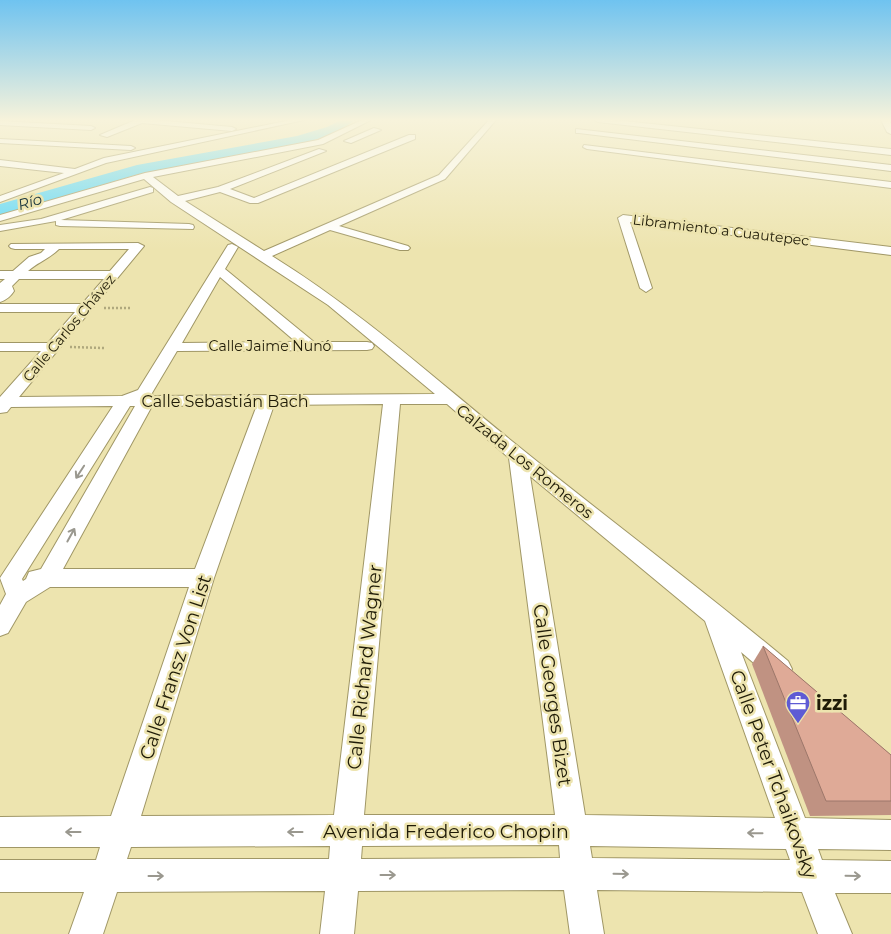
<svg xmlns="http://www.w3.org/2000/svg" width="891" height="934" font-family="Montserrat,sans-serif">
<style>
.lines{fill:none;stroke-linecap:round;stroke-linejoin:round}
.canal{fill:#5ad9fc;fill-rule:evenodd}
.river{fill:#5ad9fc;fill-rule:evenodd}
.minor-casing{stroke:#a09766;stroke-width:2}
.path{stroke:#afa87d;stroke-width:2.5;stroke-dasharray:2 2;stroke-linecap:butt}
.minor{fill:#fff;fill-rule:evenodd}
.wall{fill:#c09282}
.building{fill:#dfaa97;stroke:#9c776a}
.oneway{stroke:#9a988f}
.labels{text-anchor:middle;stroke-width:5;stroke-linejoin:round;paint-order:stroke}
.far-street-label{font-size:14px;fill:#1f1b07;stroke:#ede4af}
.far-water-label{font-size:15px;font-style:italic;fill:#1b363e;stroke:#ede4af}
.street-label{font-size:16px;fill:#1f1b07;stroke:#ede4af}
.near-street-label{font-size:19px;fill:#1f1b07;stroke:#ede4af}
.near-poi-label{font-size:19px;font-weight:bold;fill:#1f1b07;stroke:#ede4af;text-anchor:start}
</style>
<rect width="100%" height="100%" fill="#ede4af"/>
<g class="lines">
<path class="canal" d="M 886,120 L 891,120 L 891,123 Z"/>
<path class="river" d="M 341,120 L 355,120 L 337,133 L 304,143 L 139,174 L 0,215 L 0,204 L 137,165 L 297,136 L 327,127 Z"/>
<defs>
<g id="minor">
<path d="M 133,120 L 155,120 L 232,127 L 236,129 L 232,131 L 142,123 L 107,137 L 100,135 L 133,121 Z"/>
<path d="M 291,120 L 304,120 L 106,163 L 0,202 L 0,196 L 64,173 L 0,166 L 0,160 L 75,169 L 104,158 Z"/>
<path d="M 362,120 L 371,120 L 323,144 L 153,177 L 178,196 L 218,187 L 319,149 L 326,151 L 230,189 L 254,198 L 409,135 L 415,135 L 415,139 L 258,203 L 250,203 L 220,192 L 185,201 L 264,251 L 439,175 L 489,120 L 496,120 L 445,179 L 339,226 L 408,246 L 410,248 L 408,250 L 400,250 L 330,230 L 272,256 C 359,310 434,378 513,442 C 604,516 698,586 788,661 L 792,669 L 788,677 L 779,681 L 770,677 L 741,652 L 805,818 L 891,820 L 891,850 L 818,849 L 822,860 L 891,861 L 891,893 L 835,893 L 852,934 L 818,934 L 802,892 L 597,890 L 604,934 L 570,934 L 564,890 L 358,891 L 354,934 L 320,934 L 325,891 L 117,892 L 103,934 L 69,934 L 84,892 L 0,892 L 0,860 L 96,860 L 100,847 L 0,847 L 0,817 L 111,816 L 189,587 L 50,587 L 26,602 L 8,633 L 0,636 L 0,605 L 6,594 L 0,578 L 113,406 L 11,407 L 7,412 L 0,413 L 0,397 L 41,351 L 0,351 L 0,343 L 48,343 L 75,312 L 0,312 L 0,304 L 82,304 L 104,279 L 19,279 L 12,286 L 14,291 C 11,296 6,300 0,302 L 0,283 L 5,279 L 0,279 L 0,271 L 13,271 L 29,257 L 41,253 L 45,249 L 15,249 L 11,248 L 9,246 L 11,244 L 138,243 L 144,246 L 19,397 L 122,396 L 138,390 L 228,245 L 232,244 L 238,247 L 225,269 L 314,342 L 367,342 L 372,343 L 374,346 L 372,349 L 367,350 L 177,351 L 152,393 L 153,396 L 435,394 L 328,305 L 171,202 L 144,179 L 0,221 L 0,215 L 145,173 L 318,140 ZM 59,249 L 129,249 L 110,271 L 28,271 C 38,262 49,259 59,249 ZM 220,277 L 296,342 L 182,343 ZM 383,404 L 334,815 L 141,816 L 214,578 L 274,405 ZM 400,404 L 447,404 L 509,458 L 555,815 L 364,815 ZM 257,405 L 195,569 L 63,569 L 152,406 ZM 130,406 L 135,406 L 41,569 L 29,572 L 26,579 L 23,581 L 22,579 ZM 530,476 L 705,621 L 775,818 L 585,815 ZM 559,845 L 560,858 L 361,859 L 362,846 ZM 330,846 L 329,859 L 127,859 L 131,847 ZM 590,846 L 786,849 L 790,860 L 592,858 Z"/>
<path d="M 594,120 L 614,120 L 891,149 L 891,155 L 598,122 Z"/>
<path d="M 881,120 L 889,120 L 891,124 L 891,134 L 887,132 Z"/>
<path d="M 0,121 L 91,126 L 95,128 L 91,130 L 0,125 Z"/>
<path d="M 374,128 L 381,130 L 351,143 L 344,141 Z"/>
<path d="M 576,129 L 891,165 L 891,171 L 579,133 L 576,133 Z"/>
<path d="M 0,139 L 131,146 L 135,148 L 131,150 L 0,143 Z"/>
<path d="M 584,145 L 891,182 L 891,188 L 587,149 L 583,147 Z"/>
<path d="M 150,187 L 153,188 L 153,192 L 61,220 L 189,224 L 193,225 L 194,227 L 193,229 L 60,226 L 56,225 L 56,221 L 0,231 L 0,225 L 41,219 Z"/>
<path d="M 623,215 L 891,247 L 891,255 L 630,222 L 652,288 L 646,292 L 640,288 L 618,218 Z"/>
</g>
</defs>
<use href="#minor" class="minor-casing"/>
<g class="path">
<path d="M 104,308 L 130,308"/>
<path d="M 70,347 L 104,348"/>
</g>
<use href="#minor" class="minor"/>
</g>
<path class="wall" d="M 763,646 L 891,755 L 891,815 L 810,816 L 752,664 Z"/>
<path class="building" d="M 763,646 L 891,755 L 891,801 L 826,801 Z"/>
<defs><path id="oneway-shaft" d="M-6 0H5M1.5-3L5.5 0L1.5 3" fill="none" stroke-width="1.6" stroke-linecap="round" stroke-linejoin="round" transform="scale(1.25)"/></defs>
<g class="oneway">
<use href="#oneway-shaft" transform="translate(80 472) rotate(123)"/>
<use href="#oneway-shaft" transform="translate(71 535) rotate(-61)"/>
<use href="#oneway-shaft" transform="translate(73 832) rotate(-180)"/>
<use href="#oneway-shaft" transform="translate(295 832) rotate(180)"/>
<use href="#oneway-shaft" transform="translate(755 833) rotate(-179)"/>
<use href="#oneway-shaft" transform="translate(621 874) rotate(1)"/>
<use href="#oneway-shaft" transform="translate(388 875)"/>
<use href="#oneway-shaft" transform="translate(156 876)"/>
<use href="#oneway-shaft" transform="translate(853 876) rotate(1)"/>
</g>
<linearGradient id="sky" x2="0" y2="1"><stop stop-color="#6fc3f0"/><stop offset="0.48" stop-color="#f7f3db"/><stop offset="1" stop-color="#f7f3db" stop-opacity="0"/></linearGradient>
<rect width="891" height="250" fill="url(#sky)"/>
<defs>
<symbol id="office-pin" viewBox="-11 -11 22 30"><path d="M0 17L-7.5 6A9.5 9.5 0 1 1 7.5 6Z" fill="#5e5bd4" stroke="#ede4af"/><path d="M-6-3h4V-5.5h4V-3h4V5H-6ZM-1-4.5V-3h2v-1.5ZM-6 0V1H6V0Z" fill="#fff"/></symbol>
</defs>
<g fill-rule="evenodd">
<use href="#office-pin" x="784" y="689" width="28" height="38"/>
</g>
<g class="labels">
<g class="far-street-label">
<text transform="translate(721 230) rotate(7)" y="5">Libramiento a Cuautepec</text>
<text transform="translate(69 328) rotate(-50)" y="5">Calle Carlos Chávez</text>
<text x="270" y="351">Calle Jaime Nunó</text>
</g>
<g class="far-water-label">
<text transform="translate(30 202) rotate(-16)" y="5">Río</text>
</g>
<g class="street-label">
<text x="225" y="407">Calle Sebastián Bach</text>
<text transform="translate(525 461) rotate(39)" y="6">Calzada Los Romeros</text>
</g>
<g class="near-street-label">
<text transform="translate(175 667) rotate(-72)" y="7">Calle Fransz Von List</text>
<text transform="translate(364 667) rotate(-84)" y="7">Calle Richard Wagner</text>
<text transform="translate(553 695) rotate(82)" y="7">Calle Georges Bizet</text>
<text transform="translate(774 774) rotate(70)" y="7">Calle Peter Tchaikovsky</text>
<text x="446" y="838">Avenida Frederico Chopin</text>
</g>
<g class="near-poi-label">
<text x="816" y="710">izzi</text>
</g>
</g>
</svg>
